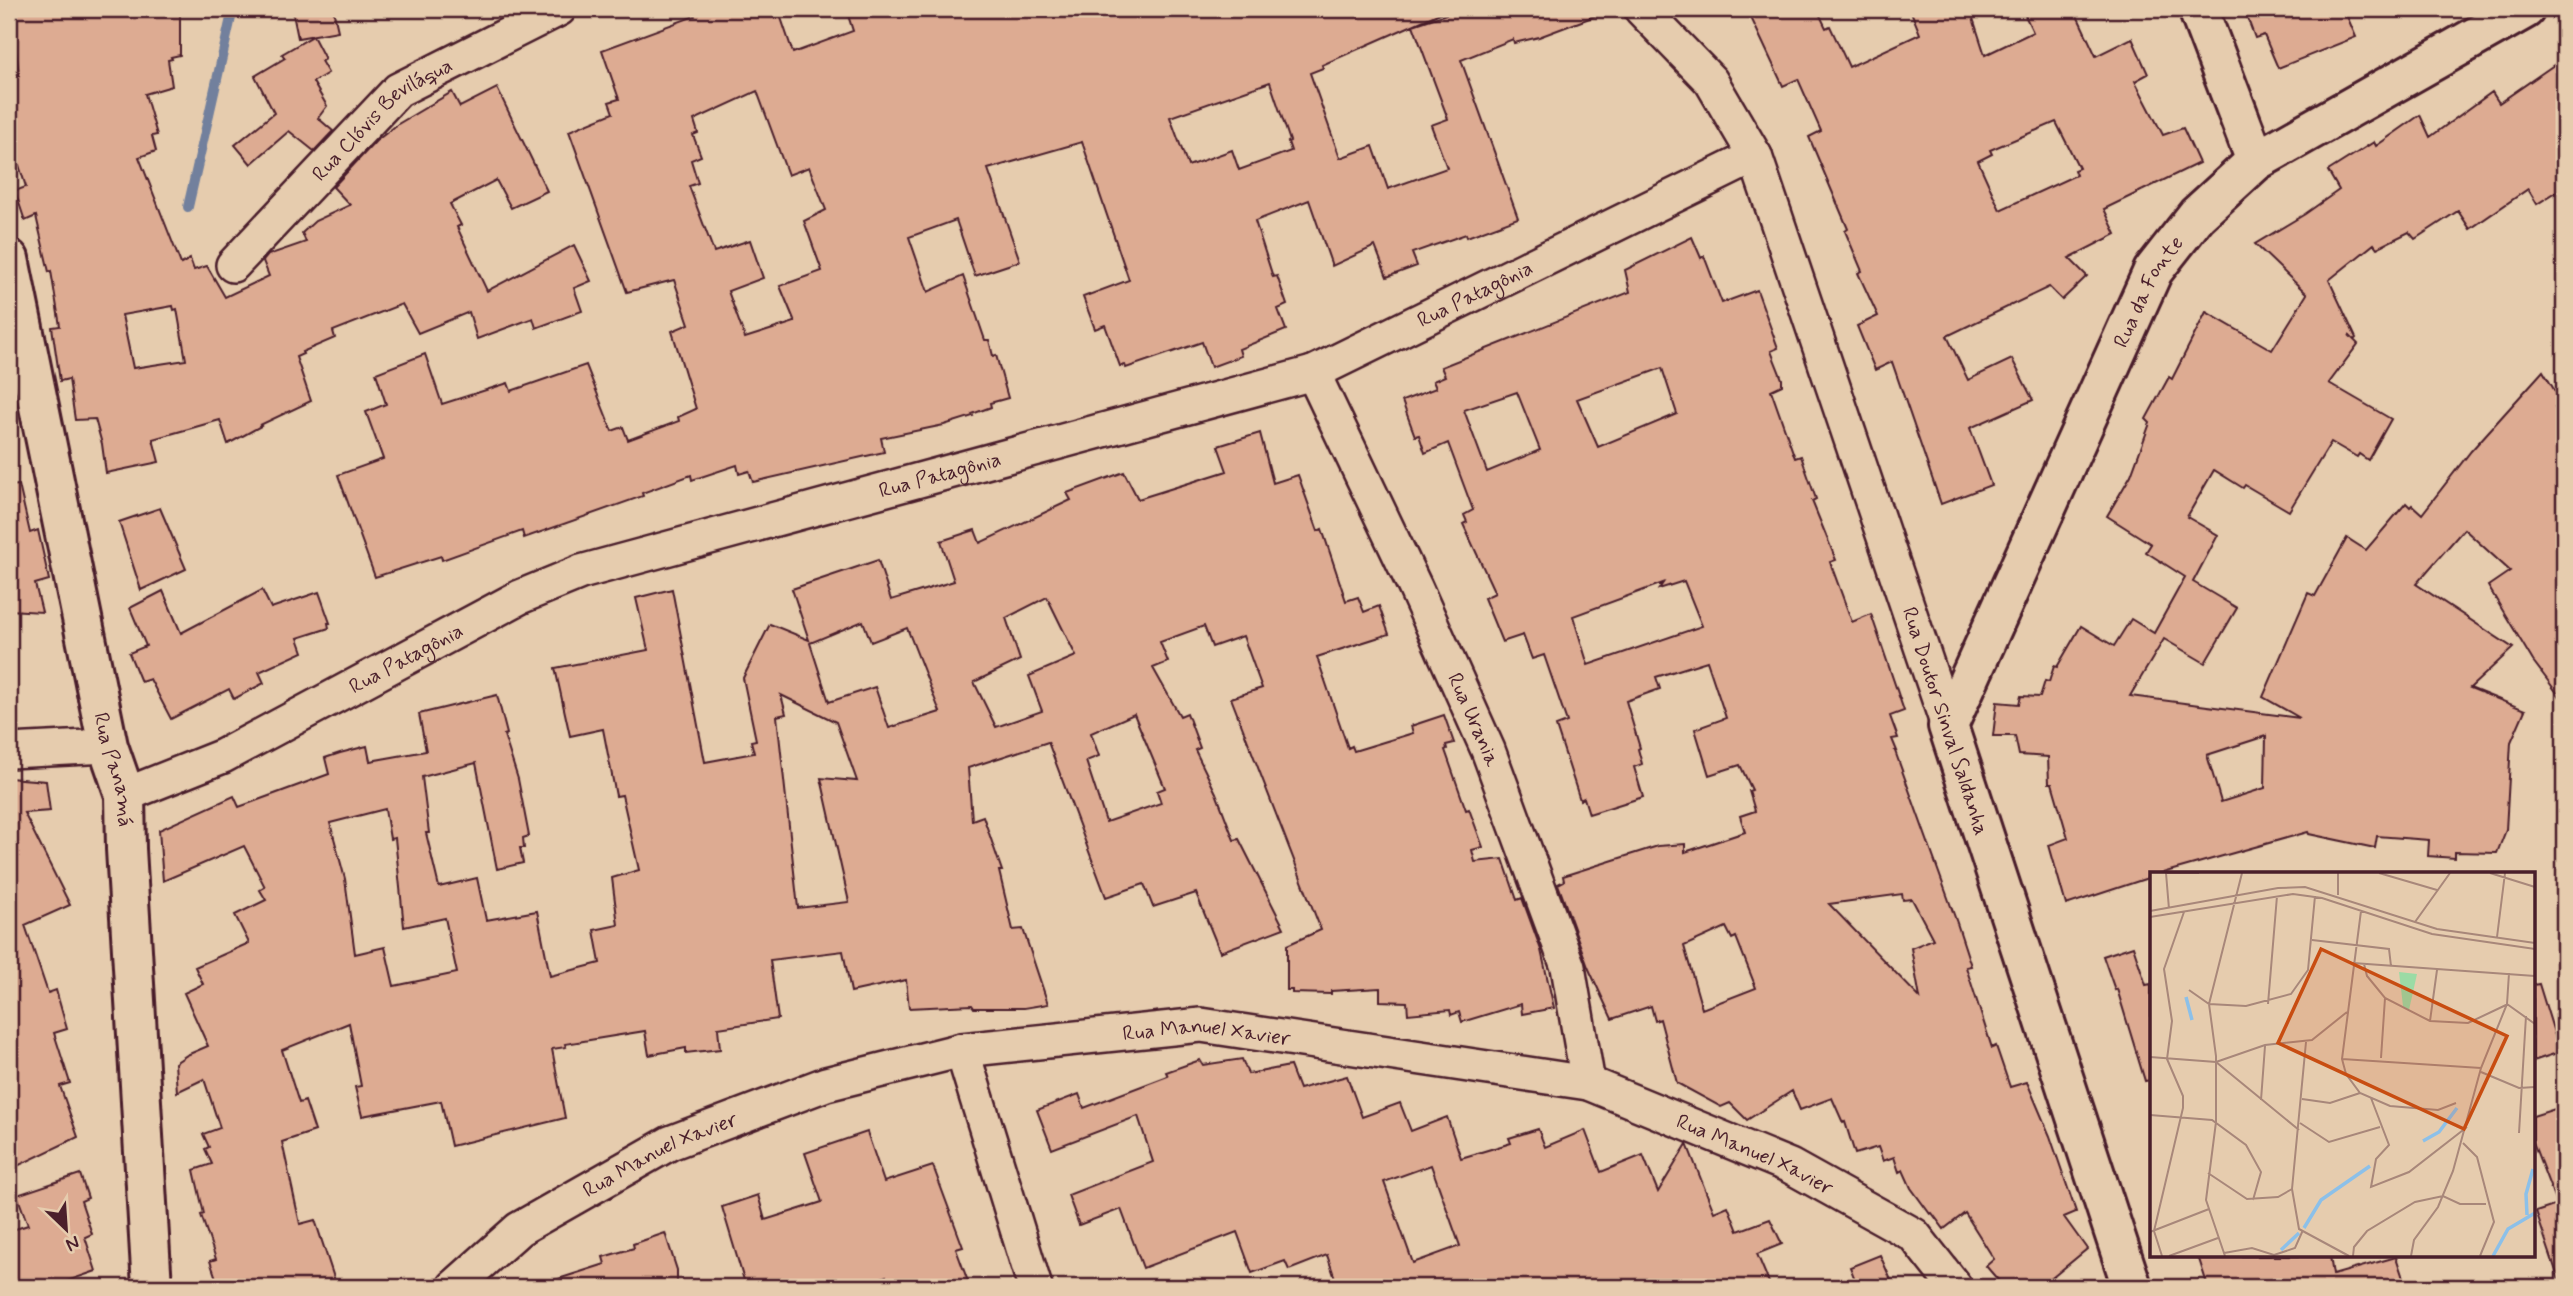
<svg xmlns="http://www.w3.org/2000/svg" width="2573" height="1296" font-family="Mynerve,sans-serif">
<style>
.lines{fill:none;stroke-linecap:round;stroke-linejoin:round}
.stream{stroke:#72809d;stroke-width:10}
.building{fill:#ddab92;stroke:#4a1f2b;stroke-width:2;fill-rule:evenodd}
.minor-casing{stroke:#4a1f2b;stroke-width:38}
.tertiary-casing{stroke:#4a1f2b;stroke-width:44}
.minor{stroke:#e6ccae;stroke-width:33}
.tertiary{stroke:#e6ccae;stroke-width:38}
.labels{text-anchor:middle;stroke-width:5;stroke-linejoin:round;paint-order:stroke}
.street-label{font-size:21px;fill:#4a1f2b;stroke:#e6ccae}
.inset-river{fill:none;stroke:#8cc0e9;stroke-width:3.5}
.inset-road{fill:none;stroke:#a8877a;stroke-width:2}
.view{fill:#c84d12;fill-opacity:0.15;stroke:#c84d12;stroke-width:3.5}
.inset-edge{fill:none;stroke:#4a1f2b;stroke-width:3.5}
</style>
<rect width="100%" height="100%" fill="#e6ccae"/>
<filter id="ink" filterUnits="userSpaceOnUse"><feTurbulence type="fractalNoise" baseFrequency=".0143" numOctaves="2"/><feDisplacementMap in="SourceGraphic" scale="14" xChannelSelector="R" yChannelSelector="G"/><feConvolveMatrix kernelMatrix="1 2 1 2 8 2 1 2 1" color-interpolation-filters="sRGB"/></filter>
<g filter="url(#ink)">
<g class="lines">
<path class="stream" d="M 188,207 L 233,9"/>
</g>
<g class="building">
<path d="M 11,9 L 180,9 L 180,55 L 171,57 L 172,59 L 168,60 L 172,86 L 145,94 L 157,135 L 152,136 L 156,151 L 139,157 L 181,264 L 190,259 L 194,270 L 207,266 L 225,297 L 269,276 L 263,261 L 268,255 L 306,242 L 302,233 L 315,221 L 350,205 L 333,187 L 376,141 L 398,124 L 452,92 L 460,107 L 497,88 L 547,191 L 511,208 L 496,180 L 450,204 L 461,225 L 457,227 L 487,291 L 574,245 L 591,281 L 574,288 L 582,311 L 536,328 L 533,318 L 477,339 L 469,312 L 418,333 L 402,304 L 333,331 L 335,338 L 302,352 L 303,354 L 296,357 L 311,401 L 260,425 L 261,426 L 228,444 L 220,420 L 153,439 L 159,462 L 106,473 L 102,444 L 95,419 L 75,420 L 69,379 L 60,381 L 52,327 L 60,326 L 51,271 L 49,272 L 36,216 L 25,221 L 15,191 L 26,187 L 9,134 L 9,77 L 19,75 ZM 173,306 L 174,310 L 177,309 L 186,360 L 133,368 L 122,315 Z"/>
<path d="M 292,9 L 333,9 L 338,31 L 298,38 Z"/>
<path d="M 693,9 L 778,9 L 793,53 L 853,31 L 846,9 L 1449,9 L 1322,65 L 1323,68 L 1310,73 L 1340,158 L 1373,146 L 1388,189 L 1447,168 L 1431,125 L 1448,119 L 1413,25 L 1461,9 L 1603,9 L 1603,13 L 1539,37 L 1514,43 L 1513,39 L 1461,60 L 1518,218 L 1467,237 L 1466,234 L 1412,253 L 1417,266 L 1387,277 L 1375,246 L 1332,266 L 1309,200 L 1255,221 L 1273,277 L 1277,276 L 1287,305 L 1278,309 L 1286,330 L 1239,349 L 1241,356 L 1211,367 L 1202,342 L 1126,368 L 1125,365 L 1120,366 L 1105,325 L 1095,329 L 1083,297 L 1129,280 L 1082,142 L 988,169 L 1020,261 L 975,276 L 956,220 L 909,237 L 928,292 L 963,276 L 985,340 L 989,340 L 993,356 L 996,355 L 1008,398 L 990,403 L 991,407 L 972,414 L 973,416 L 944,425 L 881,438 L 884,452 L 753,482 L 749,471 L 739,474 L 737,465 L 692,480 L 691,475 L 642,493 L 643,496 L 524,538 L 522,531 L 442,560 L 441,556 L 375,577 L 338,475 L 383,459 L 366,412 L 386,404 L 376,373 L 425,354 L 442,404 L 508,383 L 511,391 L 586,365 L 612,431 L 623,427 L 628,440 L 679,421 L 678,417 L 696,409 L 672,331 L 689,324 L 674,280 L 627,292 L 569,131 L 613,113 L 609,102 L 619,99 L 602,50 L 695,16 ZM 1270,82 L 1290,141 L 1288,142 L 1291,151 L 1239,170 L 1232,150 L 1188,166 L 1170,117 ZM 757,91 L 788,175 L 809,167 L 826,210 L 804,221 L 822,271 L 780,286 L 795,322 L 745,338 L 728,291 L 763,278 L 750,240 L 714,252 L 689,186 L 698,183 L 691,160 L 701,156 L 693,135 L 698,133 L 694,120 Z"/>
<path d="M 1747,9 L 1817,9 L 1826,28 L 1830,26 L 1849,67 L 1920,34 L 1910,9 L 1970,9 L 1985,55 L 2033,32 L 2022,9 L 2074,9 L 2096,56 L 2132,38 L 2148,74 L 2135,81 L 2163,135 L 2183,128 L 2199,163 L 2104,209 L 2116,234 L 2069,258 L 2087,276 L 2062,300 L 2049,287 L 1947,336 L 1968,380 L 2012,359 L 2033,400 L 1970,428 L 1991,485 L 1941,504 L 1892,362 L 1875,370 L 1857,326 L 1878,316 L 1858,273 L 1862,271 L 1845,231 L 1848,229 L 1809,137 L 1821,131 L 1798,79 L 1783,86 ZM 2056,122 L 2079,168 L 2074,170 L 2076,175 L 2000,210 L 1978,161 L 1992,154 L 1990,150 Z"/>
<path d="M 2253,9 L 2344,9 L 2356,37 L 2278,68 L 2264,35 L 2255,38 L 2246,14 L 2254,11 Z"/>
<path d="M 313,36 L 325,59 L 321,61 L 328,73 L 313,82 L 327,106 L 318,118 L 333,131 L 314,151 L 289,131 L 251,164 L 235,145 L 274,113 L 255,76 L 285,58 L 282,54 Z"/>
<path d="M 2564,58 L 2564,187 L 2537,204 L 2528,189 L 2470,229 L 2458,211 L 2415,239 L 2409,232 L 2377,248 L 2374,244 L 2329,280 L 2356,338 L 2354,340 L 2349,335 L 2358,344 L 2329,383 L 2391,419 L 2368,460 L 2359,454 L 2357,457 L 2331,442 L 2289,511 L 2245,485 L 2243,488 L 2214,470 L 2187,517 L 2218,535 L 2193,582 L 2237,608 L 2205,663 L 2164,639 L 2130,696 L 2300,718 L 2263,697 L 2308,593 L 2315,596 L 2347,538 L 2366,550 L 2406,503 L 2410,507 L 2412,505 L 2422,514 L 2471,451 L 2543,371 L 2562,403 L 2555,408 L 2564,422 L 2564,521 L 2559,525 L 2564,531 L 2564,702 L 2533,661 L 2488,586 L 2510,571 L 2464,529 L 2416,584 L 2513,648 L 2470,688 L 2525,710 L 2511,742 L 2506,830 L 2497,853 L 2455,852 L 2455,858 L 2428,856 L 2429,840 L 2377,836 L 2375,848 L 2309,834 L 2308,832 L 2159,874 L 2151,874 L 2151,877 L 2066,905 L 2049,845 L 2068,838 L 2052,783 L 2049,783 L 2048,757 L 2019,755 L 2015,736 L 1993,736 L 1997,702 L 2019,704 L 2021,696 L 2040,697 L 2045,681 L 2049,682 L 2054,666 L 2057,667 L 2081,626 L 2114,646 L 2131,619 L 2154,633 L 2185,577 L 2146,552 L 2151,544 L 2107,516 L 2131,475 L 2150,423 L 2146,419 L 2169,377 L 2172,379 L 2206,312 L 2272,350 L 2307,294 L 2255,244 L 2305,214 L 2339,190 L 2328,171 L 2374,142 L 2376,146 L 2420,115 L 2430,137 L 2492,92 L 2499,103 ZM 2266,736 L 2265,788 L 2221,802 L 2207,755 Z"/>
<path d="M 1692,237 L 1701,258 L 1704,256 L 1722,303 L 1757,290 L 1778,348 L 1771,351 L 1782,379 L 1782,385 L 1771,390 L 1795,458 L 1801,456 L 1816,499 L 1812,501 L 1836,560 L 1830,562 L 1852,622 L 1871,614 L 1904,711 L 1890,716 L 1898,738 L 1892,739 L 1897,751 L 1895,751 L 1957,923 L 1971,966 L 1966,967 L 1992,1048 L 1996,1046 L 2010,1087 L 2027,1082 L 2050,1136 L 2076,1212 L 2064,1217 L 2087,1249 L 2041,1287 L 2004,1287 L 1986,1266 L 1994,1259 L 1965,1213 L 1944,1229 L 1932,1213 L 1930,1214 L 1911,1188 L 1903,1170 L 1899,1172 L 1894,1157 L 1883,1161 L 1878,1147 L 1855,1154 L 1845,1122 L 1843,1123 L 1832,1098 L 1800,1110 L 1792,1091 L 1747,1120 L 1730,1103 L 1721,1107 L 1677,1083 L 1660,1019 L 1655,1021 L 1651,1006 L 1612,1019 L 1588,967 L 1558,884 L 1564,881 L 1563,876 L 1658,846 L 1685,844 L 1685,852 L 1745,832 L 1740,816 L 1755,811 L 1749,791 L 1752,790 L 1740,765 L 1709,775 L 1695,729 L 1726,718 L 1707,661 L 1656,677 L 1660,689 L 1626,701 L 1640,748 L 1638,749 L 1642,764 L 1634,767 L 1643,797 L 1589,814 L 1584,798 L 1580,800 L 1556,726 L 1567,722 L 1544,655 L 1532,659 L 1523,635 L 1502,642 L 1484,598 L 1495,593 L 1463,524 L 1467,522 L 1464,515 L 1473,510 L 1448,443 L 1425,453 L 1419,435 L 1415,436 L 1402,401 L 1436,388 L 1433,381 L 1445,376 L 1441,367 L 1630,292 L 1625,270 ZM 1662,368 L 1677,414 L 1598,447 L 1577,399 ZM 1517,392 L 1540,450 L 1487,472 L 1464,410 ZM 1684,581 L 1702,626 L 1588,665 L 1573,616 L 1663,583 L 1659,589 ZM 1902,894 L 1903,900 L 1912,899 L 1933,939 L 1911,948 L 1920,998 L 1829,904 ZM 1726,927 L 1732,939 L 1736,937 L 1756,988 L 1702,1009 L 1684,946 Z"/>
<path d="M 1260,433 L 1273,483 L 1298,475 L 1318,531 L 1322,529 L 1346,601 L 1358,597 L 1364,612 L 1379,606 L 1389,634 L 1317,657 L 1348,748 L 1352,746 L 1354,751 L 1413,733 L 1411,726 L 1444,715 L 1454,743 L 1446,745 L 1447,749 L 1445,750 L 1466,810 L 1469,809 L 1483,847 L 1472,850 L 1475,862 L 1503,859 L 1517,900 L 1522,898 L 1541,950 L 1554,1008 L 1522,1014 L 1521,1004 L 1462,1022 L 1459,1012 L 1451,1015 L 1450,1010 L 1408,1014 L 1407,1002 L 1380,1001 L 1380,988 L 1331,991 L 1331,994 L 1292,993 L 1292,990 L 1287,990 L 1287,945 L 1321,930 L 1231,698 L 1262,688 L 1243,636 L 1212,647 L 1204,626 L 1160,642 L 1168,662 L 1153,668 L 1180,716 L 1187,713 L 1200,748 L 1195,750 L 1216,793 L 1234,840 L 1239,839 L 1284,928 L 1220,952 L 1196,893 L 1153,907 L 1144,884 L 1106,897 L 1048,742 L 968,768 L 972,820 L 983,816 L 1002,871 L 999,871 L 1013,930 L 1023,929 L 1048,1004 L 1024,1008 L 974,1008 L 972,1005 L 909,1008 L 906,980 L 851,992 L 843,951 L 770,960 L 778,1019 L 718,1028 L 720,1049 L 686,1053 L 686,1048 L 649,1055 L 645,1031 L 565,1044 L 566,1047 L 552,1049 L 565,1118 L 451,1146 L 441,1101 L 362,1116 L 355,1087 L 361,1086 L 349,1023 L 282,1050 L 299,1103 L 305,1101 L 315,1131 L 282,1142 L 300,1224 L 315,1220 L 337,1287 L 219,1287 L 210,1261 L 216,1259 L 201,1215 L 204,1214 L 194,1170 L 212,1164 L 205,1149 L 209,1147 L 203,1134 L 220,1128 L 204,1079 L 177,1092 L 175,1063 L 187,1055 L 208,1046 L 184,993 L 203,984 L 195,967 L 249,943 L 235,915 L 266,900 L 260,890 L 265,887 L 244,846 L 163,881 L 159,830 L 234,796 L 239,807 L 329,774 L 325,758 L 340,753 L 367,746 L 370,761 L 426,751 L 419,714 L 497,695 L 507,734 L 504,735 L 518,779 L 529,836 L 523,838 L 524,848 L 520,848 L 523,863 L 497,869 L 476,763 L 422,777 L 429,833 L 426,833 L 439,887 L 477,878 L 486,920 L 537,911 L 550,976 L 600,963 L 594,930 L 618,925 L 612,878 L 639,870 L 622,795 L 616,796 L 603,729 L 570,736 L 555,668 L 648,650 L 636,598 L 672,589 L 705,762 L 754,753 L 751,741 L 756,740 L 743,678 L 770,624 L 809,640 L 792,589 L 878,560 L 891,600 L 954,581 L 941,541 L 975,530 L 980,543 L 1071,500 L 1067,493 L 1124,472 L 1138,499 L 1227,471 L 1218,446 ZM 1047,597 L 1076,656 L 1029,676 L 1042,711 L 996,727 L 974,682 L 1020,660 L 1006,618 ZM 863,621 L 871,642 L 907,628 L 940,712 L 889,728 L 875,687 L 829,702 L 810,643 ZM 781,695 L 836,722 L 857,781 L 821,778 L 849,902 L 798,908 L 777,716 L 786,714 ZM 1134,714 L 1165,788 L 1157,791 L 1161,803 L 1106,822 L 1086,761 L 1099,756 L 1091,733 ZM 385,809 L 390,839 L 395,838 L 404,927 L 445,918 L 457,973 L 394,986 L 385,947 L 355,954 L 345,879 L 330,823 Z"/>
<path d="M 19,485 L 30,533 L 38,530 L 49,580 L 35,584 L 42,612 L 9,610 L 9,486 Z"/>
<path d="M 160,508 L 186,569 L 141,590 L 119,522 Z"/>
<path d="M 262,590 L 271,608 L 319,592 L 330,623 L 328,623 L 329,628 L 298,638 L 303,652 L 259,672 L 264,683 L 234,699 L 229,689 L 171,719 L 150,679 L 141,682 L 129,653 L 146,646 L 130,608 L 163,591 L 181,633 Z"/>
<path d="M 9,778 L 46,781 L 50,811 L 24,813 L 70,905 L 25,925 L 48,993 L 56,990 L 67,1029 L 54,1033 L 70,1083 L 60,1086 L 78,1137 L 9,1170 L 9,891 L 18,886 L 9,867 Z"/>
<path d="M 2133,946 L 2146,985 L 2151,984 L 2151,1080 L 2145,1081 L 2117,989 L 2115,990 L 2103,956 Z"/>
<path d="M 2539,984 L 2560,1052 L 2533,1061 L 2533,985 Z"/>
<path d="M 1242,1059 L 1248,1074 L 1290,1066 L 1299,1089 L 1347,1076 L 1362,1117 L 1400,1103 L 1411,1131 L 1447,1117 L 1461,1158 L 1511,1143 L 1509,1138 L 1538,1129 L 1545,1147 L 1585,1130 L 1601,1172 L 1643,1155 L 1658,1192 L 1687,1144 L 1714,1212 L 1728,1206 L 1738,1231 L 1770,1219 L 1782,1244 L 1757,1254 L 1771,1287 L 1338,1287 L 1327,1255 L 1289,1270 L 1285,1261 L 1252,1273 L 1237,1232 L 1143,1268 L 1121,1209 L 1079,1225 L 1068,1195 L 1153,1162 L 1138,1116 L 1052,1149 L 1037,1110 L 1079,1094 L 1084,1108 L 1168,1076 L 1166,1072 L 1200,1060 L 1203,1065 ZM 1431,1165 L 1460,1246 L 1413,1263 L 1384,1182 Z"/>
<path d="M 2564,1106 L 2564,1282 L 2560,1283 L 2536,1212 L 2557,1205 L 2533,1142 L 2533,1116 Z"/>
<path d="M 867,1132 L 884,1182 L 933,1166 L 963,1247 L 956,1249 L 970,1287 L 890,1287 L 886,1276 L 859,1287 L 746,1287 L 722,1207 L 758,1195 L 765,1220 L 822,1202 L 805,1153 Z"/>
<path d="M 80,1174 L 88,1198 L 81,1201 L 92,1234 L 85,1237 L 96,1271 L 67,1281 L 69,1287 L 9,1287 L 9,1231 L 28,1225 L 17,1195 Z"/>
<path d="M 665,1233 L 677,1270 L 677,1287 L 550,1287 L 549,1282 L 605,1264 L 603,1257 L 634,1248 L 633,1244 Z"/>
<path d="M 1880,1255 L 1894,1287 L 1858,1287 L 1850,1267 Z"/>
<path d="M 2198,1256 L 2330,1256 L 2333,1275 L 2396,1257 L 2406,1287 L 2208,1287 Z"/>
</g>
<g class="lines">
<defs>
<g id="minor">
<path d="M 1641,9 L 1711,81 L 1755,156 L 1948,726"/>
<path id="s1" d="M 233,265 L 398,90 L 559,9"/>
<path id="s2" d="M 1313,373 L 1415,587 L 1488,750 L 1568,967 L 1588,1083"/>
<path d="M 9,751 L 108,746"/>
<path id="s3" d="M 125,795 L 223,756 L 520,597 L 581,572 L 1313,373 L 1755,156"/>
<path d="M 962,1050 L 1035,1287"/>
<path id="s4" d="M 454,1287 L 519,1229 L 670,1143 L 826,1084 L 962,1050 L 1201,1025 L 1588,1083 L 1790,1166 L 1914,1235 L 1955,1287"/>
</g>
<g id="tertiary">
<path d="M 2198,9 L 2256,161"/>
<path id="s5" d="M 9,259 L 108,746 L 125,795 L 126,849 L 152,1287"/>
<path id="s6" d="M 2132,1287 L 1948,726 L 2153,271 L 2197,215 L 2256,161 L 2525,9"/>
</g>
</defs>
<use href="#minor" class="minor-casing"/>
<use href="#tertiary" class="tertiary-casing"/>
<use href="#minor" class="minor"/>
<use href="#tertiary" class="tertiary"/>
</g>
</g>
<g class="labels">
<g class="street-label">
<text dy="7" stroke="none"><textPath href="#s1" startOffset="210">Rua Clóvis Beviláqua</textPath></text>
<text dy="7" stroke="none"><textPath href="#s6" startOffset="1069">Rua da Fonte</textPath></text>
<text dy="7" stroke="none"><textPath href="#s3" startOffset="1447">Rua Patagônia</textPath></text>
<text dy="7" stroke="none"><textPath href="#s3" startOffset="880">Rua Patagônia</textPath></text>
<text dy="7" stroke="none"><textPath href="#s3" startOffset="313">Rua Patagônia</textPath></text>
<text dy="7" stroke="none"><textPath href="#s2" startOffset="382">Rua Urania</textPath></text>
<text transform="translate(1946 721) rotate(72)" y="7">Rua Doutor Sinval Saldanha</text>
<text dy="7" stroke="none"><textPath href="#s5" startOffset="522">Rua Panamá</textPath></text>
<text dy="7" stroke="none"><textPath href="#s4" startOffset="814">Rua Manuel Xavier</textPath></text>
<text dy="7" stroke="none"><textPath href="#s4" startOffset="1381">Rua Manuel Xavier</textPath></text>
<text dy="7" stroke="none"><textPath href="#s4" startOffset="247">Rua Manuel Xavier</textPath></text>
</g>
</g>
<g transform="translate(2150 872)">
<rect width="385" height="385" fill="#e6ccae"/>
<path d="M 249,100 L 267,102 L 259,138 L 253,134 Z" fill="#9bdba5"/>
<path class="inset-river" d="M 36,125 L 42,148M 273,269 L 289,260 L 307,236M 377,343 L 376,322 L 383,297M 154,356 L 171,328 L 220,294M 131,378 L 149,361M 343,384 L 358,357 L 385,341"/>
<path class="inset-road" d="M 16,1 L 19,37M 17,1 L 49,1M 188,1 L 188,23M 229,1 L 287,18M 340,1 L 385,15M 0,39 L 128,16 L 155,15 L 287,57 L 385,71M 211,39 L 192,187 L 196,202 L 210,221 L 240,234 L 288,238 L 306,231M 0,45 L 143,22 L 172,26 L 282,62 L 385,77M 265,50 L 300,1M 347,65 L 355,1M 162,68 L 239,77 L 241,94M 203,91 L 385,104M 214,92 L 217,104 L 235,126 L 280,149 L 318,151 L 356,133M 39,118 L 59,132 L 96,134 L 141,122 L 158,98 L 165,24M 118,132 L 127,24M 357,132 L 385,152M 280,149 L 287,98M 0,185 L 66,190 L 149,258M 231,186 L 235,126M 192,187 L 331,196M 66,190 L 115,173 L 162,168 L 197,140M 331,200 L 369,216 L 385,215M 221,226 L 239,273 L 226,287 L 221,315 L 259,300 L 317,255M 152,227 L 180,231 L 210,221M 111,228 L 115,174M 0,243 L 62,248 L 96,273 L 111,300 L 103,328M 150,251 L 179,270 L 230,255M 369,261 L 376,144M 313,271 L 327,285 L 344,350 L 330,384M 58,301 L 97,327 L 128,325 L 142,317 L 156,170M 142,317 L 149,357 L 199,384M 0,360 L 59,337M 74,381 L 102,376 L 124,383 L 145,376 L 153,358M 12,384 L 4,359 L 33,236 L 33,224 L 17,187 L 22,149 L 14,97 L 34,40M 19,384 L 68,366M 75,384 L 56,328 L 66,250 L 66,184 L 59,132 L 92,1M 203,384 L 204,375 L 217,359 L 265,330 L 293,324 L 310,332 L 336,332M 261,384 L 264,368 L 288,335 L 303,299 L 331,196 L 357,132 L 359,101"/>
<path class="view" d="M 171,77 L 357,164 L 314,257 L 128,171 Z"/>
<rect width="385" height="385" class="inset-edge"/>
</g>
<rect width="2573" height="1296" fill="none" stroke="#e6ccae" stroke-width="35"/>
<rect x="18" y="18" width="2538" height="1261" fill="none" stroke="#4a1f2b" stroke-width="2.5" filter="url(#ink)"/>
<g transform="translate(66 1229) rotate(155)" stroke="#e6ccae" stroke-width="5" paint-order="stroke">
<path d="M0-5L12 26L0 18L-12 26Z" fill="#4a1f2b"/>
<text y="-10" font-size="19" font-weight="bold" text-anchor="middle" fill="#4a1f2b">N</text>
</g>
</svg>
